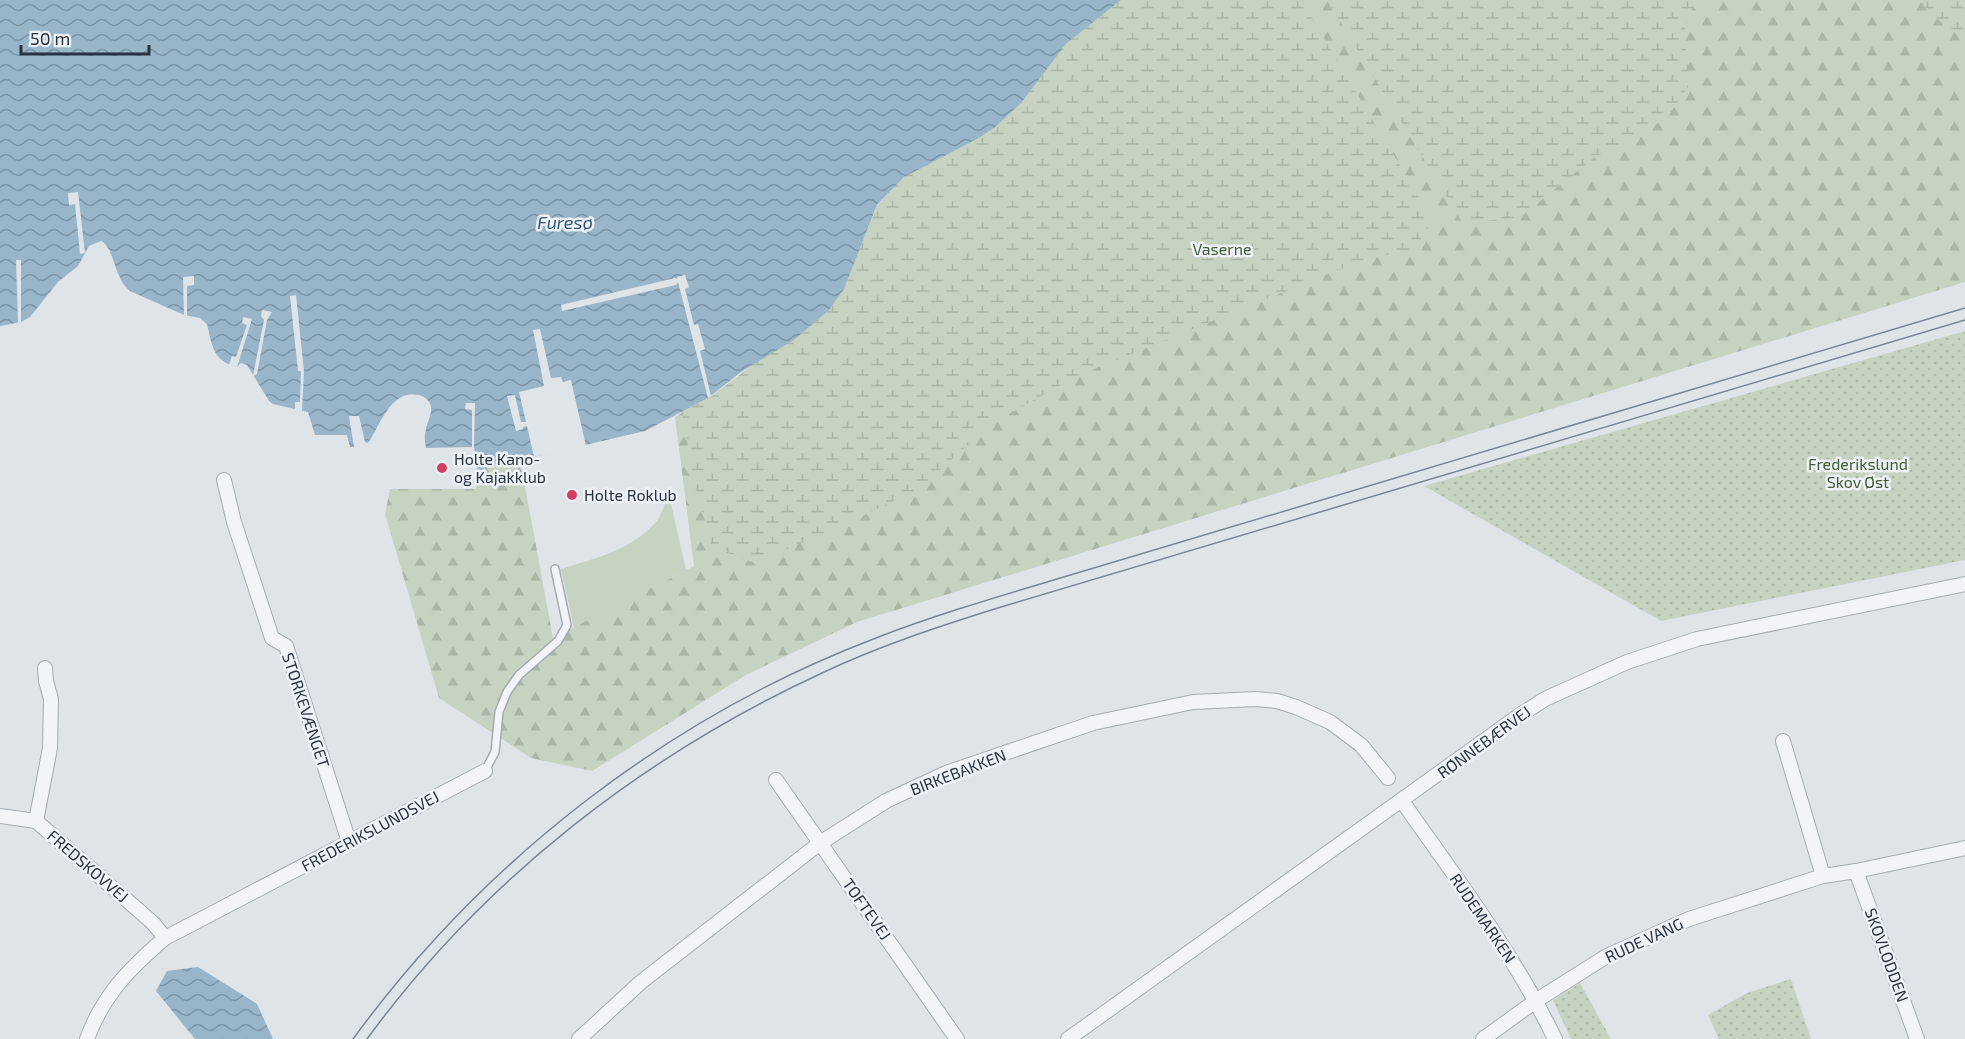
<svg xmlns="http://www.w3.org/2000/svg" width="1965" height="1039" font-family="'Exo 2',sans-serif">
<style>
.grass{fill:#c6d3c0}
.forest{fill:url(#forest-firs)}
.wetland{fill:url(#wetland-marsh)}
.park{fill:url(#park-dots)}
.water{fill:url(#water-waves)}
.pier{fill:#dfe4e9}
.lines{fill:none;stroke-linecap:round;stroke-linejoin:round}
.lane-casing{stroke:#a4abb3;stroke-width:10}
.street-casing{stroke:#a4abb3;stroke-width:16}
.lane{stroke:#f2f4f7;stroke-width:7}
.street{stroke:#f2f4f7;stroke-width:14}
.tram{stroke:#788593;stroke-width:1.5}
.poi-dot{fill:#d33f63;stroke:#eef2f6;stroke-width:2}
.labels{text-anchor:middle;stroke-width:5;stroke-linejoin:round;paint-order:stroke}
.park-label{font-size:16px;fill:#405d34;stroke:#eef2f6}
.poi-label{font-size:16px;fill:#273341;stroke:#eef2f6;text-anchor:start}
.street-label{font-size:16px;fill:#273341;stroke:#eef2f6}
.water-label{font-size:18px;font-style:italic;fill:#305676;stroke:#eef2f6}
</style>
<defs>
<pattern id="forest-firs" width="22" height="20" patternUnits="userSpaceOnUse" patternTransform="scale(1.5)"><rect width="22" height="20" fill="#c6d3c0"/><path d="M5 1l3.5 6h-7zM16 11l3.5 6h-7z" fill="#aab6a6"/></pattern>
<pattern id="wetland-marsh" width="20" height="14" patternUnits="userSpaceOnUse" patternTransform="scale(1.5)"><rect width="20" height="14" fill="#c6d3c0"/><path d="M1 5h8M5 5V1M11 12h8M15 12V8" fill="none" stroke="#aab6a6"/></pattern>
<pattern id="park-dots" width="8" height="8" patternUnits="userSpaceOnUse" patternTransform="scale(1.5)"><rect width="8" height="8" fill="#c6d3c0"/><path d="M2 2h.1M6 6h.1" fill="none" stroke="#aab6a6" stroke-width="1.8" stroke-linecap="round"/></pattern>
<pattern id="water-waves" width="16" height="10" patternUnits="userSpaceOnUse" patternTransform="scale(1.5)"><rect width="16" height="10" fill="#98b5ca"/><path d="M0 5q4-4 8 0t8 0" fill="none" stroke="#7c94a6"/></pattern>
</defs>
<rect width="100%" height="100%" fill="#dfe4e9"/>
<path class="grass" d="M 669,495 L 686,570 L 574,628 L 561,569 C 596,558 632,550 657,521 C 662,514 665,503 669,495 Z"/>
<path class="forest" d="M 1121,0 L 1965,0 L 1965,282 L 857,622 L 746,675 L 592,771 L 531,758 L 439,698 L 385,514 L 390,489 L 476,489 L 477,472 L 507,459 L 520,459 L 553,638 L 694,566 L 675,417 L 712,396 L 762,358 L 795,339 L 829,310 L 844,289 L 863,242 L 910,174 L 1038,80 L 1058,53 Z"/>
<g class="wetland">
<path d="M 1121,0 L 1301,0 L 1433,221 L 1414,249 L 1360,261 L 1075,377 L 993,423 L 918,489 L 844,525 L 755,563 L 712,547 L 695,485 L 682,412 L 712,396 L 762,358 L 795,339 L 829,310 L 844,289 L 877,206 L 904,177 L 994,128 L 1021,103 L 1066,44 Z"/>
<path d="M 1327,0 L 1695,0 L 1684,32 L 1690,84 L 1666,119 L 1595,157 L 1519,218 L 1462,222 Z"/>
<path d="M 1919,0 L 1965,0 L 1965,38 L 1934,17 Z"/>
</g>
<g class="park">
<path d="M 1965,331 L 1965,560 L 1661,621 L 1424,486 Z"/>
<path d="M 1791,979 L 1811,1039 L 1719,1039 L 1708,1015 L 1747,993 Z"/>
<path d="M 1580,983 L 1611,1039 L 1571,1039 L 1553,1000 Z"/>
</g>
<g class="water">
<path d="M 0,0 L 1121,0 L 1066,44 L 1021,103 L 994,128 L 977,139 L 904,177 L 877,205 L 844,289 L 829,310 L 795,339 L 741,372 L 708,398 L 645,431 L 534,457 L 507,459 L 477,472 L 474,447 L 426,448 C 425,442 424,436 426,429 C 427,422 432,415 431,407 C 430,400 425,397 419,395 C 391,388 380,426 368,443 L 365,442 L 359,416 L 349,416 L 354,447 L 350,447 L 347,435 L 315,435 L 308,412 L 273,404 L 269,401 L 247,365 L 241,363 L 237,367 C 212,361 212,344 207,324 L 200,318 L 184,315 L 130,291 C 113,277 115,248 101,241 L 89,246 L 78,266 L 58,282 L 30,317 L 21,322 L 0,326 Z"/>
<path d="M 198,967 L 257,1004 L 273,1039 L 195,1039 L 156,991 L 167,971 Z"/>
</g>
<g class="pier">
<path d="M 78,192 L 85,253 L 80,254 L 75,204 L 69,205 L 68,193 Z"/>
<path d="M 16,260 L 21,260 L 21,322 L 18,323 Z"/>
<path d="M 685,275 L 689,287 L 685,289 L 694,325 L 698,324 L 705,349 L 700,351 L 711,396 L 708,398 L 678,282 L 676,285 L 562,311 L 561,305 L 675,278 L 677,279 L 677,277 Z"/>
<path d="M 194,276 L 194,285 L 187,286 L 187,316 L 184,315 L 183,277 Z"/>
<path d="M 296,295 L 304,371 L 302,411 L 295,410 L 295,402 L 300,402 L 301,371 L 298,371 L 290,296 Z"/>
<path d="M 262,310 L 272,312 L 267,320 L 257,374 L 253,376 L 264,320 L 261,316 Z"/>
<path d="M 243,317 L 252,319 L 237,367 L 229,365 L 232,356 L 236,357 L 247,325 L 242,323 Z"/>
<path d="M 540,329 L 551,378 L 561,377 L 563,382 L 571,380 L 586,446 L 534,457 L 527,426 L 523,427 L 523,429 L 516,431 L 507,396 L 515,395 L 521,422 L 526,422 L 519,392 L 544,386 L 533,330 Z"/>
<path d="M 466,403 L 475,403 L 474,447 L 472,447 L 472,410 L 465,409 Z"/>
</g>
<g class="lines">
<defs>
<path id="lane" d="M 485,771 L 495,752 L 499,712 L 507,692 L 519,675 L 558,641 L 567,625 L 555,569"/>
<g id="street">
<path d="M 224,480 L 234,522 L 272,638 L 286,646 L 349,842"/>
<path d="M 1783,741 L 1823,876"/>
<path d="M 776,780 L 957,1039"/>
<path d="M 1402,801 C 1456,878 1514,954 1555,1039"/>
<path d="M 0,816 L 36,821 L 153,923 L 165,938"/>
<path d="M 36,821 L 50,748 L 51,699 L 46,681 L 45,668"/>
<path d="M 1856,871 L 1917,1039"/>
<path d="M 87,1039 C 103,995 130,968 165,938 L 485,771"/>
<path d="M 579,1039 L 641,982 L 820,843 L 886,801 L 946,773 L 1093,723 L 1193,702 L 1256,699 L 1277,701 L 1296,707 L 1330,722 L 1361,745 L 1388,778"/>
<path d="M 1068,1039 L 1520,715 L 1545,699 L 1627,662 L 1697,639 L 1965,584"/>
<path d="M 1483,1039 L 1537,1000 L 1607,956 L 1689,919 L 1823,876 L 1856,871 L 1965,848"/>
</g>
</defs>
<use href="#lane" class="lane-casing"/>
<use href="#street" class="street-casing"/>
<use href="#lane" class="lane"/>
<use href="#street" class="street"/>
<g class="tram">
<path d="M 353,1039 C 484,860 668,717 876,638 C 935,615 997,597 1057,579 L 1965,308"/>
<path d="M 367,1039 C 484,879 643,756 822,673 C 879,646 940,626 1001,607 L 1965,320"/>
</g>
</g>
<g class="poi-dot">
<circle cx="442" cy="468" r="6"/>
<circle cx="572" cy="495" r="6"/>
</g>
<g class="labels">
<g class="park-label">
<text x="1222" y="255">Vaserne</text>
<text x="1858" y="470">Frederikslund<tspan x="1858" dy="18">Skov Øst</tspan></text>
</g>
<g class="poi-label">
<text x="454" y="465">Holte Kano-<tspan x="454" dy="18">og Kajakklub</tspan></text>
<text x="584" y="501">Holte Roklub</text>
</g>
<g class="street-label">
<text transform="translate(306 710) rotate(72)" y="6">STORKEVÆNGET</text>
<text transform="translate(1484 742) rotate(-36)" y="6">RØNNEBÆRVEJ</text>
<text transform="translate(958 772) rotate(-21)" y="6">BIRKEBAKKEN</text>
<text transform="translate(370 831) rotate(-28)" y="6">FREDERIKSLUNDSVEJ</text>
<text transform="translate(88 866) rotate(41)" y="6">FREDSKOVVEJ</text>
<text transform="translate(867 909) rotate(55)" y="6">TOFTEVEJ</text>
<text transform="translate(1483 918) rotate(56)" y="6">RUDEMARKEN</text>
<text transform="translate(1644 940) rotate(-25)" y="6">RUDE VANG</text>
<text transform="translate(1887 955) rotate(70)" y="6">SKOVLODDEN</text>
</g>
<g class="water-label">
<text x="565" y="229">Furesø</text>
</g>
</g>
<path d="M21 45v9h128v-9" fill="none" stroke="#273341" stroke-width="3"/>
<text x="30" y="45" font-size="18" fill="#273341" stroke="#eef2f6" stroke-width="4.5" paint-order="stroke">50 m</text>
</svg>
